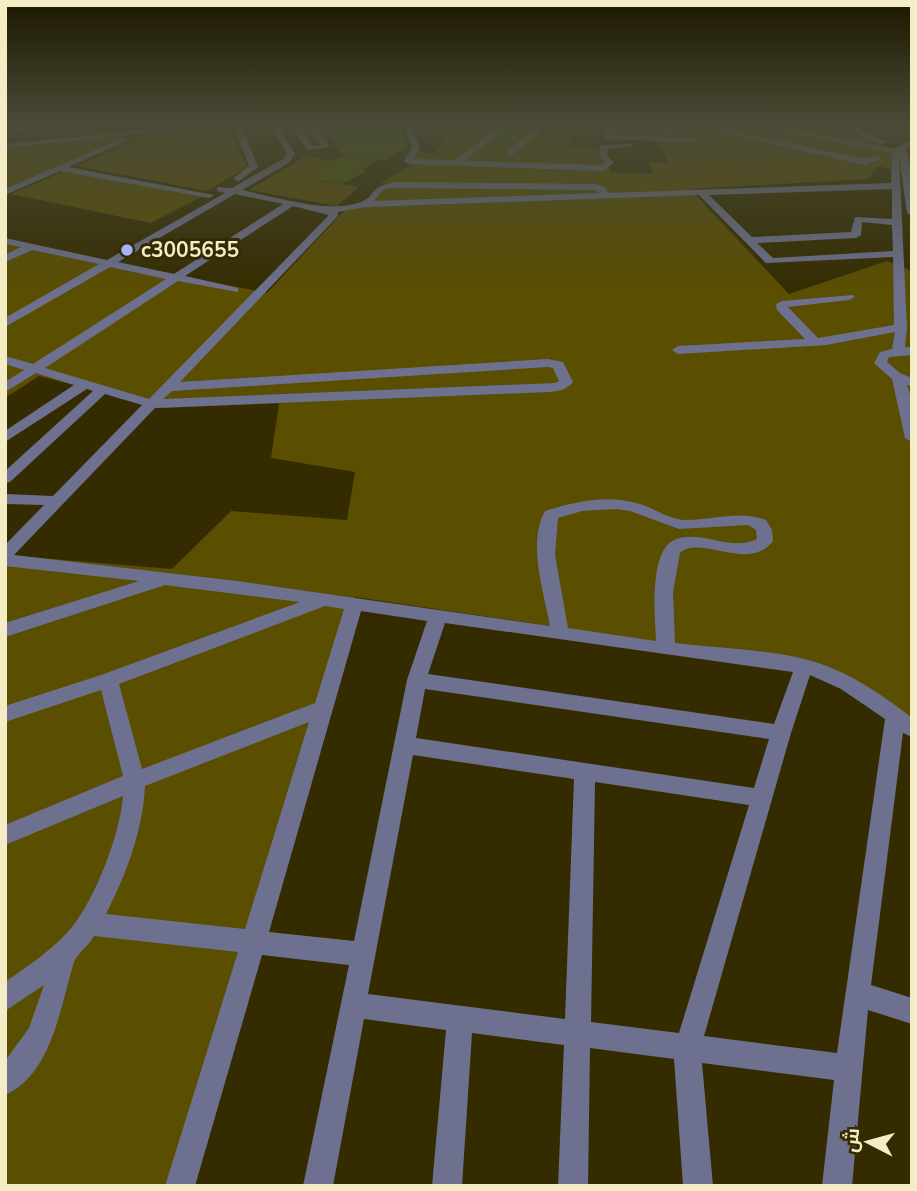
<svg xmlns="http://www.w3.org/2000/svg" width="917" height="1191" font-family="'Nunito Sans',Cairo,sans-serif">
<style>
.green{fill:#5a4e01}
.building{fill:#4d5a00}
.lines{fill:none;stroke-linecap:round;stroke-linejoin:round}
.minor{fill:#6d718f;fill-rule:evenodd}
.rail{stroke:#8e865c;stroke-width:2.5;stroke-dasharray:6 6;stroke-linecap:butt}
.poi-dot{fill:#a8b0fc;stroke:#342c00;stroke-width:2.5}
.labels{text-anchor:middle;stroke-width:6;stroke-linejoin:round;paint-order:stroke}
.far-poi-label{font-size:21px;font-weight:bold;fill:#f3ecc4;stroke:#342c00;text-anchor:start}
</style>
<rect width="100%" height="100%" fill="#342c00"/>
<g class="green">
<path d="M 467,124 L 547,124 L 537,135 L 571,136 L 568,146 L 605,148 L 611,173 L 653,174 L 648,162 L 668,162 L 658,140 L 611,138 L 606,125 L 599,124 L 841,124 L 893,151 L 892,166 L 912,171 L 912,175 L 879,166 L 868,179 L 690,189 L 789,294 L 887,261 L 912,271 L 912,732 L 826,667 L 355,597 L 180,1186 L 5,1186 L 5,555 L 172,569 L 231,511 L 347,520 L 355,472 L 271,458 L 279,403 L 163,408 L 39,376 L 5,398 L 5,240 L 267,293 L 344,211 C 361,207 374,193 389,184 L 380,183 L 413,164 L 411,151 L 434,153 L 447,138 L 428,135 C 439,130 462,129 467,124 Z"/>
<path d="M 228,127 L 247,167 L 207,191 L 78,166 L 145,135 Z"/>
<path d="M 119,136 L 121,138 L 5,189 L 5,147 Z"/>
<path d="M 306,156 L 342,162 L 316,180 L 359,187 L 337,206 L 249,190 Z"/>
<path d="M 64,171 L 203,196 L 151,223 L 11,194 Z"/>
</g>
<g class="building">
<path d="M 324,124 L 398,124 L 409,146 L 387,160 L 378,159 L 362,170 L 365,172 L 342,184 L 315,179 L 324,173 L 319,172 L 346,154 L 341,153 Z"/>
<path d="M 514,124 L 534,124 L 498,150 L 485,148 Z"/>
<path d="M 696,143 L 739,162 L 704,162 L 694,144 Z"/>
</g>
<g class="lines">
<g class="minor">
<path d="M 202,124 L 228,124 L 5,148 L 5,144 Z"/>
<path d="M 233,124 L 241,124 L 258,167 L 238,182 L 234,179 L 235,177 L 249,166 Z"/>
<path d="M 269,124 L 277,124 L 295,154 L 289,163 L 242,190 C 276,197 328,214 361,202 C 377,196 368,186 397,182 L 595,184 L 605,187 L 608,193 L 891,183 L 892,153 L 747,124 L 763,124 L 895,149 L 912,140 L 912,146 L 907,148 L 912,179 L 912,216 L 907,213 L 899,156 L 907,328 L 905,347 L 912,347 L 912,355 L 889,357 L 887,362 L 900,373 L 912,378 L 912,386 L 907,385 L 912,401 L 912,442 L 905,438 L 892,379 L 874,363 L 880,352 L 892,349 L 895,332 L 826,345 L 678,354 L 672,350 L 678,346 L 805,339 L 777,310 L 776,304 L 782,301 L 853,295 L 855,297 L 849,300 L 788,307 L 818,338 L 894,325 L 893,257 L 766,263 L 699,195 L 366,207 L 338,212 L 338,216 L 180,382 L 548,359 L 563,362 L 573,382 C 566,390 559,391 549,392 L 155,408 L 14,555 L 237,581 L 550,626 C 544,592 527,543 545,511 C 576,501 609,494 640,504 C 656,509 669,520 686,520 C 715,520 737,510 766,520 L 772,530 L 773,541 C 749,573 700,534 680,553 L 673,592 L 675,643 C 723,649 784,649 829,667 C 860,679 886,698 912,718 L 912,737 L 903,733 L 871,985 L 912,998 L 912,1024 L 868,1010 L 852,1186 L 822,1186 L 834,1080 L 702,1063 L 713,1186 L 683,1186 L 674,1059 L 590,1048 L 588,1186 L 558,1186 L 564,1045 L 472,1033 L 462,1186 L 432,1186 L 446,1030 L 364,1019 L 333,1186 L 303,1186 L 349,965 L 262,955 L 195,1186 L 165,1186 L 238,952 L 94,936 C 89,946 78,952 74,962 C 61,1004 52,1075 5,1095 L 5,1061 L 29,1028 L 44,985 L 5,1011 L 5,982 C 29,965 54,949 72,927 C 96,897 120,834 123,796 L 5,845 L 5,825 L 123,776 L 101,690 L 5,722 L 5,706 L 101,675 L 300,602 L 165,585 L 5,637 L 5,623 L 139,581 L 5,566 L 5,545 L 44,505 L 5,504 L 5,494 L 53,496 L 142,405 L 105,394 L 10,482 L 5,483 L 5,471 L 93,391 L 87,389 L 5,442 L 5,431 L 74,385 L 36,373 L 5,392 L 5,382 L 24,370 L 5,364 L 5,356 L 33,364 L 166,279 L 110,267 L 5,327 L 5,318 L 99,264 L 32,250 L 5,262 L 5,255 L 21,247 L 5,244 L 5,238 L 107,260 L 225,193 L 217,191 L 217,187 L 232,188 L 283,159 L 287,154 ZM 397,188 L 595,190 L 599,193 L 374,201 L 384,189 ZM 892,189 L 892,219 L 855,217 L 851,232 L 752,237 L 709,195 ZM 235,194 L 283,204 L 174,274 L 118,262 ZM 293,206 L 329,215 L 149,399 L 45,368 L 178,281 L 238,292 L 238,288 L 185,276 ZM 862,222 L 892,225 L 893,251 L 773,258 L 757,243 L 856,238 L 861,235 ZM 548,367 L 553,368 L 559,381 L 555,383 L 163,399 L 172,391 ZM 616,509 L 630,511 L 679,529 L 748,525 L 756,530 L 757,539 C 744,546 728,543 714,540 C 701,537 684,534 672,541 C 649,556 655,617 656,641 L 568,628 L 555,555 L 558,518 L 582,511 ZM 325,606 L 344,609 L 315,703 L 142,769 L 119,684 ZM 361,611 L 427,621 L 407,680 L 354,941 L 269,932 ZM 445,623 L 793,672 L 774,724 L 428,674 ZM 810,675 L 841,689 L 885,719 L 837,1053 L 704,1036 L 791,733 ZM 425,689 L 769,739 L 754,788 L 416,738 ZM 309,722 L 245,929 L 106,914 C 126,875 143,830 145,786 ZM 413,755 L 574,779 L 565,1019 L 368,994 ZM 595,782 L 749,805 L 679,1033 L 591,1022 Z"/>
<path d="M 290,124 L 298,124 L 313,146 L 321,145 L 306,124 L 314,124 L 330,146 L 308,151 Z"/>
<path d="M 402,124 L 410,124 L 420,147 L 414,159 L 454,160 L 502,124 L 511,124 L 464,161 L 601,165 L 605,163 L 600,156 L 600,145 L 630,144 L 634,146 L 607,149 L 608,156 L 614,163 L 603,171 L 408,164 L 404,161 L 412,147 Z"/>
<path d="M 537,124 L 545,124 L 545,128 L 512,155 L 506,155 L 506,151 L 537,127 Z"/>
<path d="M 700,124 L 864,159 L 878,156 L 882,159 L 864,165 L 703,128 Z"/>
<path d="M 839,124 L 849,124 L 886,142 L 879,144 Z"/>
<path d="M 609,126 L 676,128 L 679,132 L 612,130 L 611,135 L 692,138 L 696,140 L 692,142 L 604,139 L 605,128 Z"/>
<path d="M 124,137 L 127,141 L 68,167 L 214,195 L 209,198 L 60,171 L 5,195 L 5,189 Z"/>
</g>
<path class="rail" d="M 5,131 L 104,124"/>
</g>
<linearGradient id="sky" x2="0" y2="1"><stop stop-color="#1d1800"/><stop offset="0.43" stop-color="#4a4b37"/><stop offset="1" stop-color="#4a4b37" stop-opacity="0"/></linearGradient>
<rect width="917" height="291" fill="url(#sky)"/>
<circle class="poi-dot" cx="127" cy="250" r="7"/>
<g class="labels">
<g class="far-poi-label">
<text x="141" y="257">c3005655</text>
</g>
</g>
<rect width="917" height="1191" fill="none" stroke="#f3ecc4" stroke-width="14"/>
<g transform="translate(868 1142) rotate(276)" stroke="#342c00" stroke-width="5" paint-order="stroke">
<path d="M0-5L12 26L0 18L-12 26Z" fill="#f3ecc4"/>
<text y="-10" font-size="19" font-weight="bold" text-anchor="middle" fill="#f3ecc4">ش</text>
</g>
</svg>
